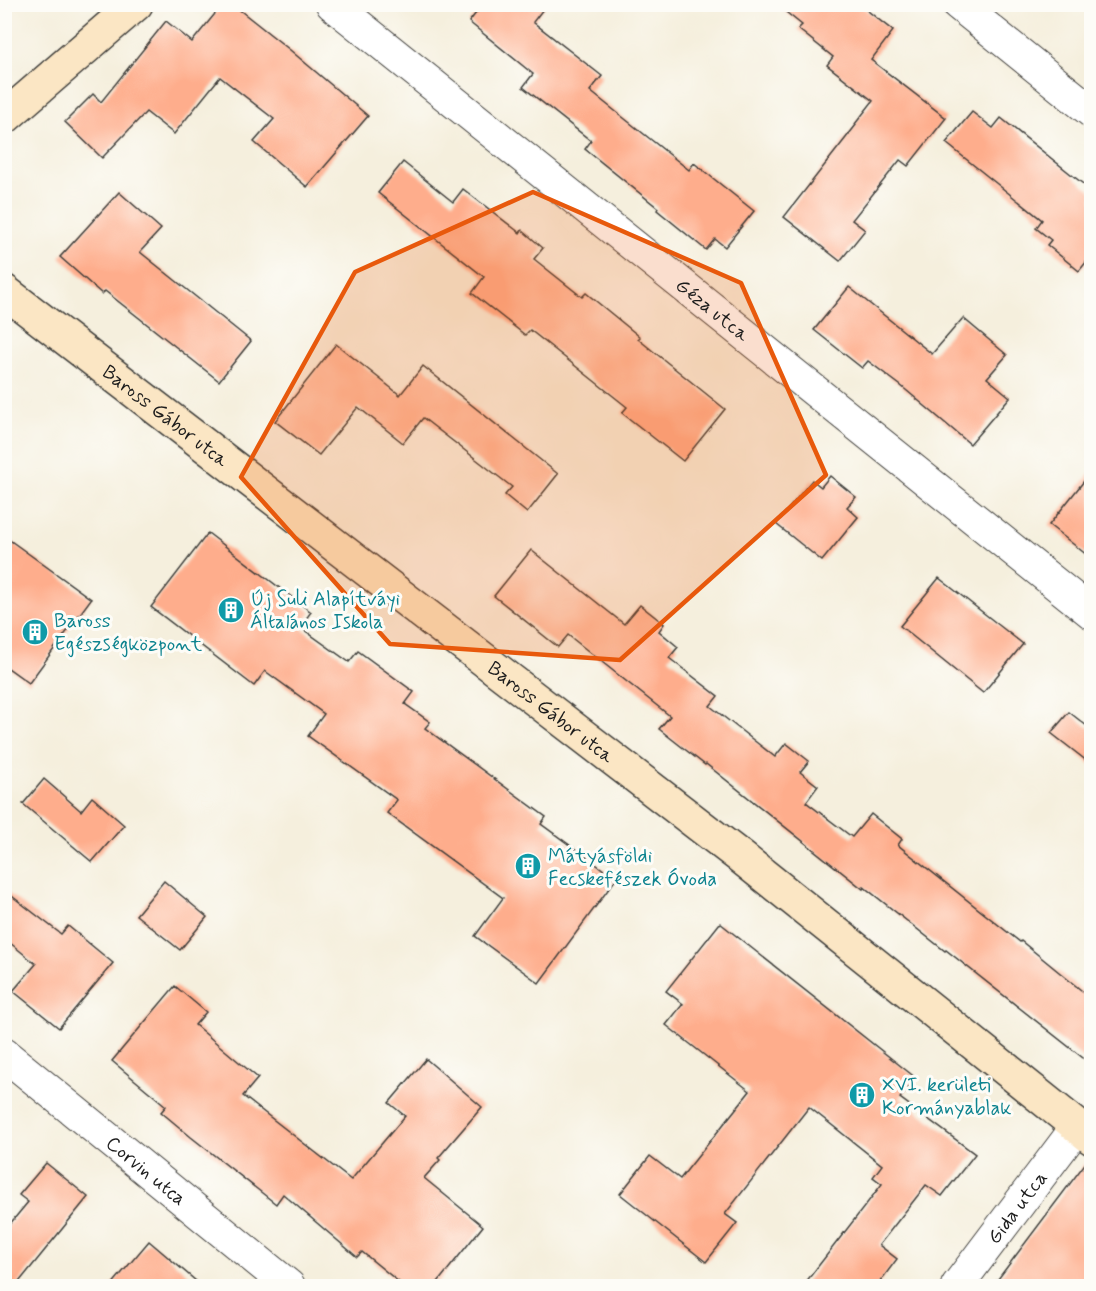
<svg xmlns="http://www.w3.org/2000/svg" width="1096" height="1291" font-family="Mynerve,sans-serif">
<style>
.building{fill:#fead8c}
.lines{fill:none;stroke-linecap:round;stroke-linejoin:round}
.street-casing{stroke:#3d3c39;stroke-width:34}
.secondary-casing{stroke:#3d3c39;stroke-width:36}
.street{stroke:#fff;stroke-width:32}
.secondary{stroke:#fbe6c4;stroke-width:33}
.marked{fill:#e8590c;fill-opacity:0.2;stroke:#e8590c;stroke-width:4.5;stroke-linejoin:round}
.labels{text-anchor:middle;stroke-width:6;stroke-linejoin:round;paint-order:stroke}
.street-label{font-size:20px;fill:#1c1c1c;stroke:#fdfcf7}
.culture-label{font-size:20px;fill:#0d838f;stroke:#fdfcf7;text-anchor:start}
</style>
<rect width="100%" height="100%" fill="#fdfcf7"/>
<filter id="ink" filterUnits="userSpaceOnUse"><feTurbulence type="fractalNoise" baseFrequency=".0167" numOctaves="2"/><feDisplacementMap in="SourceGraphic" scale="12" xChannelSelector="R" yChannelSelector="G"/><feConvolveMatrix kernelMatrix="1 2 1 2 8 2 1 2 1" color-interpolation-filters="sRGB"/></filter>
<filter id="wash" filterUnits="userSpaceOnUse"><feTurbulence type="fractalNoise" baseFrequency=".008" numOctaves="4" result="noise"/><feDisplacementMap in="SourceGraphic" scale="24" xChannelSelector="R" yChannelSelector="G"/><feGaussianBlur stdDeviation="1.35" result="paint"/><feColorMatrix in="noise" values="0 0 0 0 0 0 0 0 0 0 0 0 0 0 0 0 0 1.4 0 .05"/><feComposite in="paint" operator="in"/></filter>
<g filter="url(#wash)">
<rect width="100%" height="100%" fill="#f5efdd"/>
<g id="blocks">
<g class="building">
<path d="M 223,4 L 232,4 L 290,50 L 368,116 L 307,187 L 254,142 L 274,119 L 220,77 L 174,134 L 146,112 L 102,158 L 65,122 L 93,94 L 101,102 L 166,21 L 192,42 Z"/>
<path d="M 483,4 L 547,4 L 533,22 L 602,76 L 590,91 L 689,170 L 694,163 L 754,211 L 725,247 L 715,239 L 706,250 L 657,210 L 658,208 L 585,149 L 591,141 L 523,87 L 533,74 L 469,22 Z"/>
<path d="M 776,4 L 859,4 L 893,31 L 871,60 L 946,118 L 908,166 L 900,160 L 852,220 L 865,230 L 840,261 L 784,217 L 856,125 L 855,124 L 873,101 L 827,65 L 833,57 L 798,29 L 802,25 Z"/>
<path d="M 972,112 L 993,128 L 1001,118 L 1092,191 L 1092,255 L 1079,271 L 1047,245 L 1051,240 L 1036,228 L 1042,220 L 946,143 Z"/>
<path d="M 403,162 L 453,202 L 463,189 L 520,233 L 522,230 L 543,248 L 534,259 L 582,297 L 586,293 L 640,337 L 638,339 L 725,409 L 683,461 L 622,413 L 627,407 L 530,330 L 525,335 L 472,293 L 484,277 L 378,193 Z"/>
<path d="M 119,192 L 161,229 L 140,252 L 251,341 L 219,381 L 105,291 L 102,294 L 60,257 Z"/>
<path d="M 849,287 L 932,354 L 963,318 L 1007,355 L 987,378 L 1010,397 L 970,444 L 900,385 L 868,361 L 862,368 L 814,330 Z"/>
<path d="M 336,344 L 400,395 L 423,366 L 558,474 L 527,513 L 505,495 L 512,487 L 423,418 L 403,443 L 358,407 L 319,455 L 275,421 Z"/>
<path d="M 1092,471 L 1092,559 L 1049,525 Z"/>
<path d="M 830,476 L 856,497 L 847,507 L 858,517 L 822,561 L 776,524 L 812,480 L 821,487 Z"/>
<path d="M 208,533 L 311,612 L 300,627 L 349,662 L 358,651 L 414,692 L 405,704 L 430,722 L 425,728 L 546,817 L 541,824 L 616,879 L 539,983 L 475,936 L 503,898 L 387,813 L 397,800 L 308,736 L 324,714 L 265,671 L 254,686 L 151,607 Z"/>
<path d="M 4,536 L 91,599 L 29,683 L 4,665 Z"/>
<path d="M 531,550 L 624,624 L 640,605 L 664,624 L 659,631 L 678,647 L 669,658 L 718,696 L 710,706 L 775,757 L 786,743 L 809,761 L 800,772 L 818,786 L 806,802 L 852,837 L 871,814 L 902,839 L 898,845 L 1020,942 L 1021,941 L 1092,999 L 1092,1065 L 946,950 L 945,951 L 864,887 L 863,889 L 706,764 L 705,765 L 659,729 L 670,716 L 568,635 L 558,647 L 494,596 Z"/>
<path d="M 939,578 L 1023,644 L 983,693 L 900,626 Z"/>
<path d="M 1069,712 L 1092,730 L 1092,765 L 1051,733 Z"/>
<path d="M 44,779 L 81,811 L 92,797 L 124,825 L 92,862 L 23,804 Z"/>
<path d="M 164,881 L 207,917 L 180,950 L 136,915 Z"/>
<path d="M 4,890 L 61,934 L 68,926 L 113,963 L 59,1028 L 13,991 L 36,964 L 4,938 Z"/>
<path d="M 720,923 L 916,1078 L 900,1098 L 975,1154 L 942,1196 L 926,1185 L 879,1245 L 897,1259 L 876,1287 L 802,1287 L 882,1184 L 873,1177 L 882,1165 L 809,1107 L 725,1214 L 737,1223 L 706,1262 L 620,1194 L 650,1156 L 680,1179 L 750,1091 L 666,1025 L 683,1004 L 666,991 Z"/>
<path d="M 175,986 L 206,1012 L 195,1025 L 258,1078 L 243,1096 L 351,1180 L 405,1116 L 389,1103 L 426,1059 L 482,1107 L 438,1158 L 440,1160 L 424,1178 L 483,1226 L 434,1287 L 405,1287 L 362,1252 L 357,1257 L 283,1194 L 276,1204 L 191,1137 L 161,1112 L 166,1106 L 112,1061 Z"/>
<path d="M 1092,1156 L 1092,1287 L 992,1287 L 1090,1157 Z"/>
<path d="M 46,1163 L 88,1197 L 15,1287 L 4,1287 L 4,1231 L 28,1202 L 19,1195 Z"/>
<path d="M 149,1241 L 203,1287 L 110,1287 Z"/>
</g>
</g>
</g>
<g filter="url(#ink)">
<use href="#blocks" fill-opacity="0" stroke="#3d3c39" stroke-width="1.5"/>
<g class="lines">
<defs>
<g id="street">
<path id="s1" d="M 332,4 L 1092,613"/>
<path d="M 958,4 L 1092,112"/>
<path id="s2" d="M 4,1054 L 289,1286"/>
<path id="s3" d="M 957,1286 L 1077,1127"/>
</g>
<g id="secondary">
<path d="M 4,118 L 136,4"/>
<path id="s4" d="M 4,291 L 742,858 L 1092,1138"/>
</g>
</defs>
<use href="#street" class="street-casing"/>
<use href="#secondary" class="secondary-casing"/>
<use href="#street" class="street"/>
<use href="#secondary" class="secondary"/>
</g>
</g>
<path class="marked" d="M 533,192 L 741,283 L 826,475 L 620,660 L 390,644 L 241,477 L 355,272 Z"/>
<defs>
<symbol id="building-disc" viewBox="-11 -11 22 22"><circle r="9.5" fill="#0f9aa8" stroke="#fdfcf7"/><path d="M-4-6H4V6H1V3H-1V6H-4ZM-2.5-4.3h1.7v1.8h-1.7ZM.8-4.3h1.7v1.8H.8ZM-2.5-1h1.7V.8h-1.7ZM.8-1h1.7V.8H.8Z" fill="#fff"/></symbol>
</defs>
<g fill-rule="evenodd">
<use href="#building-disc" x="216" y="595" width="30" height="30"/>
<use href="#building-disc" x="20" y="617" width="30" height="30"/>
<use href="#building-disc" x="513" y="851" width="30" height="30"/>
<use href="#building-disc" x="847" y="1080" width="30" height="30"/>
</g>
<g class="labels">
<g class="street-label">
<text dy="7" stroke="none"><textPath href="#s1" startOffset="488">Géza utca</textPath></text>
<text dy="7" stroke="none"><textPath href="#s4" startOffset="204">Baross Gábor utca</textPath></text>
<text dy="7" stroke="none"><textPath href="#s4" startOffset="690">Baross Gábor utca</textPath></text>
<text dy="7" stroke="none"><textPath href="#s2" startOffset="184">Corvin utca</textPath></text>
<text dy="7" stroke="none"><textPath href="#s3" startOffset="99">Gida utca</textPath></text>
</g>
<g class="culture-label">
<text x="250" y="605">Új Suli Alapítváyi<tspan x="250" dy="23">Általános Iskola</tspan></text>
<text x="54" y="627">Baross<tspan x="54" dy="23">Egészségközpont</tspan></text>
<text x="548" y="862">Mátyásföldi<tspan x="548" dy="23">Fecskefészek Óvoda</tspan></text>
<text x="882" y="1091">XVI. kerületi<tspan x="882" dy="23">Kormányablak</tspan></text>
</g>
</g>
<rect width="1096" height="1291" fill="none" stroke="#fdfcf7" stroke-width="24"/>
</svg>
